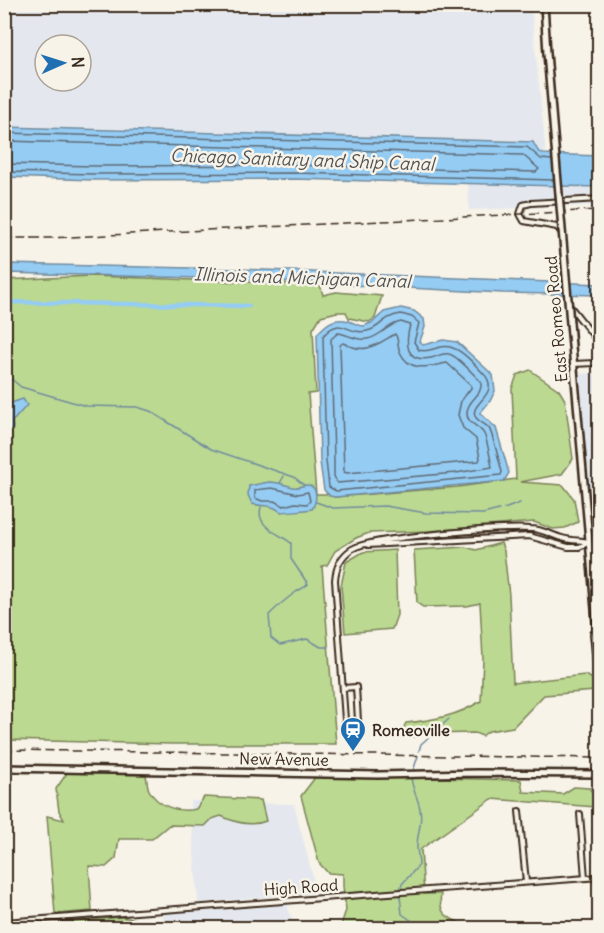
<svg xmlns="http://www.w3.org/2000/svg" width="604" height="933" font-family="Delius,sans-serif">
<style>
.built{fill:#e4e8ee;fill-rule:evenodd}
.green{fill:#bbd991;stroke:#7b8258;stroke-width:1.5}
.water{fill:#95ccf4;stroke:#718b9e;stroke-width:1.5}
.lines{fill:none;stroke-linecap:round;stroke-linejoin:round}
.shore{stroke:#5f6b74;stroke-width:1.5}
.stream{stroke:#718b9e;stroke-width:1.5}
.canal{stroke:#95ccf4;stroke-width:4.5}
.minor-casing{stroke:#3b2a1e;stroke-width:8}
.secondary-casing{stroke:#3b2a1e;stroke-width:10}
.minor{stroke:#f7f3e8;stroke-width:4}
.secondary{stroke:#f7f3e8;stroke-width:5}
.rail{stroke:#3b2a1e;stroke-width:1.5;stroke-dasharray:9 4.5;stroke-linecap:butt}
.secondary-bridge-casing{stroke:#3b2a1e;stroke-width:10;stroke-linecap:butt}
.secondary-bridge{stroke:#f7f3e8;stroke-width:5}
.labels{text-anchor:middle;stroke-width:5;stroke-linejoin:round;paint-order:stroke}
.street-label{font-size:16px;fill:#3b2a1e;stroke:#f7f3e8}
.poi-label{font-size:16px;font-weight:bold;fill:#3b2a1e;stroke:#f7f3e8;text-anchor:start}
.water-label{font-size:18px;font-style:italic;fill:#525254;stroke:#f7f3e8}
</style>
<rect width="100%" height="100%" fill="#f7f3e8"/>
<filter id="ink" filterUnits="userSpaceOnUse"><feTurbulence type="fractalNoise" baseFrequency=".0167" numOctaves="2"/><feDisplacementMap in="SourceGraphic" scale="12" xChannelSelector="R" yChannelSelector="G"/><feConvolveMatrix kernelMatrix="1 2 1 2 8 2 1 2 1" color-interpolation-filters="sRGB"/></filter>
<g filter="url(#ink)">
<g class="built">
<path d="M 5,5 L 531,5 L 546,154 L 538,151 L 533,142 L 5,127 ZM 45,45 L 81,45 L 81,81 L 45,81 Z"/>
<path d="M 468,184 L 599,187 L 599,205 L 469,210 Z"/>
<path d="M 599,372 L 600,372 L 599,601 L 579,374 Z"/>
<path d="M 190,801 L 294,804 L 317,893 L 198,903 Z"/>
<path d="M 286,900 L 294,928 L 164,928 L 162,910 Z"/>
</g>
<g class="green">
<path d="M 92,276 L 320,285 L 323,295 L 336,292 L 382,296 L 375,318 L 369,322 L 349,318 L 346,312 L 337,312 L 321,316 L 313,329 L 316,393 L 308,394 L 316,494 L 327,494 L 335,497 L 458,487 L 516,479 L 512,389 L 517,375 L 530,370 L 559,390 L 565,400 L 573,459 L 562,474 L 520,482 L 563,485 L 574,499 L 578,522 L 565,528 L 553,529 L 534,522 L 429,531 L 369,533 L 356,538 L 335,551 L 327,565 L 322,566 L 336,744 L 172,744 L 5,740 L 4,280 Z"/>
<path d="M 501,543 L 504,551 L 509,595 L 513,683 L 585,675 L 593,679 L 595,691 L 544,695 L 513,727 L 489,731 L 482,736 L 475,733 L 423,734 L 415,737 L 401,733 L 406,723 C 434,720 457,716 481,701 L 483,659 L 480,603 L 467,606 L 423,607 L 417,603 L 414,550 L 465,547 L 476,550 Z"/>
<path d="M 395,550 L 397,615 L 392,629 L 345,633 L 341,586 L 346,562 L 363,552 Z"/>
<path d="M 67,773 L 146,775 C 147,779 147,786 149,790 C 158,807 179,813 196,809 L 204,797 L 261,800 L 266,821 C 252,827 234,822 221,816 L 212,819 L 205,826 L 169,825 L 152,839 L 119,839 L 116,858 L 106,867 L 89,866 L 92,911 L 55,914 L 47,816 L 64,820 L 59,811 L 56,789 Z"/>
<path d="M 317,775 L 521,780 L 523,792 L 563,794 L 574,787 L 589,788 L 599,800 L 596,807 L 492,799 L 421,849 L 424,894 L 441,894 C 437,918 452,918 470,928 L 340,928 L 346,910 L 343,886 L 343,874 L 328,873 L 319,863 L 301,796 Z"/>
<path d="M 121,917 L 134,919 L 132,927 L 135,928 L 54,928 L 55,924 Z"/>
</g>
<g class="water">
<path d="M 5,127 L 533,142 L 538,151 L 543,154 L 600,156 L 599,187 L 294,179 L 94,180 L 5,177 Z"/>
<path d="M 5,264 L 239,269 L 599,284 L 600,295 L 503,293 L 239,279 L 5,273 Z"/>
<path d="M 401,308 L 414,311 L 424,319 L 425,327 L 420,341 L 423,345 L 443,340 L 457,342 L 493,375 L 495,391 L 490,401 L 480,413 L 496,428 L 509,473 L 504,481 L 335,497 L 330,496 L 324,490 L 320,462 L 317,334 C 327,323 334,317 349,321 C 355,323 358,326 364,326 L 373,322 L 384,312 Z"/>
<path d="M 23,399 L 27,405 L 12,422 L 13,428 L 8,432 L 7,425 L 5,423 L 5,405 Z"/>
<path d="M 269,482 C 278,482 285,485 293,487 C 299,488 303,485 307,485 C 320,486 316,503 312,509 C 308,510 283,512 281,512 C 278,510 276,508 272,507 C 266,505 259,506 252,504 L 248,495 L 249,486 Z"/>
</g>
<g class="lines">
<g class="shore">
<path d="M 4,133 L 527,147 L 541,159 L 552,160"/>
<path d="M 4,141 L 523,155 L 539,169 L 536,172 L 294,165 L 94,166 L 4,164"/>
<path d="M 4,172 L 94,174 L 294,173 L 554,180"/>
<path d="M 401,314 L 412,317 L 419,323 L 414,342 L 419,350 C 428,353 433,348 441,347 C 457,343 472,362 482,372 C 504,393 469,403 475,416 C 477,421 485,424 489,428 C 492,433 500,464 502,472 L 501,475 L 336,491 L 329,487 L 326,461 L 323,336 C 342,314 347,336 367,331 C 382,328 381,317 401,314 Z"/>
<path d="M 401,322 L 410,325 C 405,343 405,363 431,358 C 438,357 442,352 449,354 C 458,356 474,375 481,382 C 483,396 468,399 467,412 C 466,424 479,425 484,434 C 488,442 490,458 492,467 L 456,473 L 337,483 L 334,476 L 334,461 L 331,339 L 338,333 C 348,334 356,341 367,339 C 381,337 387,324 401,322 Z"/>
<path d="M 395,334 C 399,339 397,346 400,352 C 410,374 430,366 447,363 L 471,385 L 471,388 L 461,401 L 458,415 L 463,428 L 476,439 L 480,458 L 479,461 L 347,473 L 344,472 L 340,345 L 343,343 C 366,355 376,345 395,334 Z"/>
<path d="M 272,488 L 298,494 L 308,492 L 310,501 L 307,504 L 295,503 L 284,506 L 274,501 L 262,501 L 255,498 L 255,490 Z"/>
</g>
<g class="stream">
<path d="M 4,373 L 21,387 L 86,406 L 137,407 L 150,411 L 211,449 L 294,477 L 304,485"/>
<path d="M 280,483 L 284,476"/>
<path d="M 316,502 L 333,508 L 385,506 L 426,513 L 483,514 L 499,510"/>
<path d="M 261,507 C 255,527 279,533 291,543 L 291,559 L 308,584 C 304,589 301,588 296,592 C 286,599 278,606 269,615 L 271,638 L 280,645 L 307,639 L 321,647 L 329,647"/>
<path d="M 504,509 L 520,503"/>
<path d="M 419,751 L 421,744 L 449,719"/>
<path d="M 413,771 L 418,756"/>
<path d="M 400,890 L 402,884 L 419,865 C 419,858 417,853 417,846 C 417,834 423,822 420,809 C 418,798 412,789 411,777"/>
<path d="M 400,896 L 402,914 L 422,928"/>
</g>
<path class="canal" d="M 4,302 L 249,306"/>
<defs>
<g id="minor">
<path d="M 561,232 L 557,227 L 524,221 L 520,214 L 523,205 L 531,203 L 600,199"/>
<path d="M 569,305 L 600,344"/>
<path d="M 573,364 L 595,363 L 600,359"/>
<path d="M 368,545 L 529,536 L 568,547 L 579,547 L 588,543"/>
<path d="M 343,688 L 356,687 L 358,721 L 354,726 L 348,725 L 345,720 L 335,580 C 336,567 341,556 352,549 C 370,537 505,527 531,529 C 542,529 551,535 562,538 C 571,541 580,540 589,542"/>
<path d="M 519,811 L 526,882"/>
<path d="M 580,814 L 585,878"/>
<path d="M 4,922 L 600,877"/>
</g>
<g id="secondary">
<path d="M 544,4 L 547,53"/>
<path d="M 570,323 L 597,632 L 594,634 L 600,692"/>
<path d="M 4,768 L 378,775 L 477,773 L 600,774"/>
</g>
</defs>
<use href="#minor" class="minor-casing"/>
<use href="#secondary" class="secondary-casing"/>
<use href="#minor" class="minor"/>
<use href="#secondary" class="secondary"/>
<g class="rail">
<path d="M 4,238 L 50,238 L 600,210"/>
<path d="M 4,750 L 600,758"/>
</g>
<defs>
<path id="secondary-bridge" d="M 547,53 L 570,323"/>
</defs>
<use href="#secondary-bridge" class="secondary-bridge-casing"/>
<use href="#secondary-bridge" class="secondary-bridge"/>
</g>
</g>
<defs>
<symbol id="station-pin" viewBox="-11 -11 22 30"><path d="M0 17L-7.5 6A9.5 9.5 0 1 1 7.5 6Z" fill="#1f6fb2" stroke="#f7f3e8"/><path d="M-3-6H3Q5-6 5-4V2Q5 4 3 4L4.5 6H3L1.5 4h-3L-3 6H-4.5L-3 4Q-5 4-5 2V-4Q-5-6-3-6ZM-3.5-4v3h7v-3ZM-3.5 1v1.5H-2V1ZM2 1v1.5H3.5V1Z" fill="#fff"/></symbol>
</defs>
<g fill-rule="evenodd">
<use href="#station-pin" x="338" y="715" width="30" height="40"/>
</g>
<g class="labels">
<g class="street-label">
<text transform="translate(556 319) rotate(-95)" y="6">East Romeo Road</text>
<text transform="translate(284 759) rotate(1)" y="6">New Avenue</text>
<text transform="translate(301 887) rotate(-4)" y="6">High Road</text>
</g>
<g class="poi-label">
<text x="372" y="736">Romeoville</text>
</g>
<g class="water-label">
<text transform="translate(302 160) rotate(2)" y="6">Chicago Sanitary and Ship Canal</text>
<text transform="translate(302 278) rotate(2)" y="6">Illinois and Michigan Canal</text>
</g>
</g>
<rect width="604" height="933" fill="none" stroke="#f7f3e8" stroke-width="24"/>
<rect x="12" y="12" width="580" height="909" fill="none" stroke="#3b2a1e" stroke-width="2" filter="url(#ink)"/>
<g transform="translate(63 63) rotate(87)"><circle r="28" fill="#f7f3e8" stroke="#aca397" stroke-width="1.5"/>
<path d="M0-4.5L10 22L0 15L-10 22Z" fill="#1f6fb2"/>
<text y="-9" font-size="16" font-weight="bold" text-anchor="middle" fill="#3b2a1e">N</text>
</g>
</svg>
